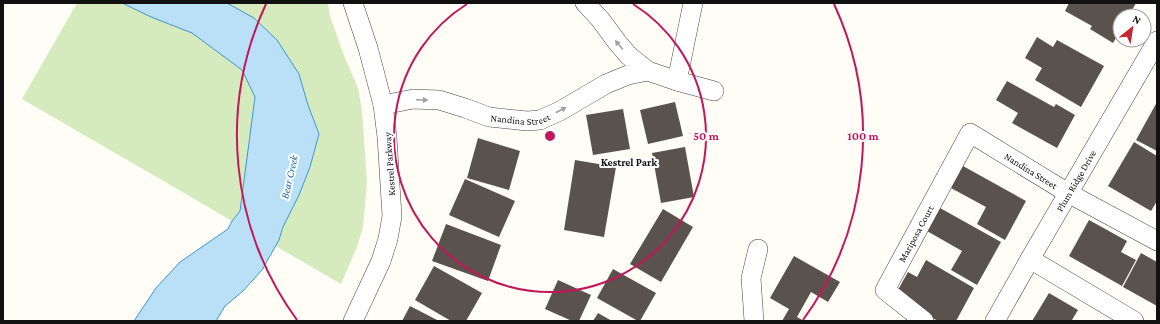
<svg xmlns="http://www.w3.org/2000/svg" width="1160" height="324" font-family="'Crimson Pro',serif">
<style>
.green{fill:#d5ebbd}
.water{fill:#b9e0f7;stroke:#3f96cf}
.building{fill:#5a524d}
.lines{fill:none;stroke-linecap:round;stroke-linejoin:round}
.street-casing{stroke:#444;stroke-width:20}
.street{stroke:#fff;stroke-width:19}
.oneway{fill:#a0a0a0}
.ring{fill:none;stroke:#c2185b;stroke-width:2}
.labels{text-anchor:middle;stroke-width:4;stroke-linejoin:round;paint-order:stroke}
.street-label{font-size:10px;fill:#111;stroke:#fff}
.neighbourhood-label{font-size:11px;font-weight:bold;fill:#111;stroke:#fff}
.water-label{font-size:11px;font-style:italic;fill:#1768a6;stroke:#fff}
.centre{fill:#c2185b;stroke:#fff;stroke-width:2}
.ring-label{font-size:12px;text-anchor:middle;font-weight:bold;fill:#c2185b;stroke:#fff;stroke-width:4;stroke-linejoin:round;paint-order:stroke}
</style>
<rect width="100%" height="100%" fill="#fffdf5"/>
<path class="green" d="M 77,3 L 328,3 L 330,16 L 343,53 L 358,88 L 362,111 L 367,183 L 363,227 L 357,247 L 341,284 L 22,99 Z"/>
<path class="water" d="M 122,3 L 227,3 L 254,18 L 277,40 L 299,74 L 308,105 L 319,134 L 310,167 L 299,195 L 283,227 L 279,240 L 262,270 L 243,291 L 225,306 L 216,321 L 134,321 L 156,288 L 180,262 L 228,229 L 232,221 L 240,211 L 255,97 L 242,70 L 192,33 L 151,17 Z"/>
<g class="building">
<path d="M 1069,3 L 1136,3 L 1131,12 L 1132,13 L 1131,16 L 1120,16 L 1120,31 L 1113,43 L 1090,29 L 1092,26 L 1065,11 Z"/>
<path d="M 1037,37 L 1053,47 L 1057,40 L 1104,66 L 1081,107 L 1035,80 L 1042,68 L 1025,58 Z"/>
<path d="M 1007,81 L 1054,107 L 1056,104 L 1075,115 L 1057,148 L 1012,123 L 1018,113 L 996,100 Z"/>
<path d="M 675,102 L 683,136 L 648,144 L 640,110 Z"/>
<path d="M 1157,102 L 1157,151 L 1136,140 Z"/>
<path d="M 623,109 L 630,149 L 593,155 L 586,115 Z"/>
<path d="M 478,138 L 520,151 L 509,190 L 467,178 Z"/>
<path d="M 1134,142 L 1157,156 L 1157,201 L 1151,211 L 1108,186 Z"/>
<path d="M 685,147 L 694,197 L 661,203 L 652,153 Z"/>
<path d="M 575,160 L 616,167 L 604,237 L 564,230 Z"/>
<path d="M 963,166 L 1026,201 L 1005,240 L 977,224 L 986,207 L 951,188 Z"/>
<path d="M 465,179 L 515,201 L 499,237 L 449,215 Z"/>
<path d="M 940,208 L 1001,242 L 977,285 L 951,270 L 962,251 L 927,231 Z"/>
<path d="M 663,209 L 693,227 L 661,282 L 630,264 Z"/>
<path d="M 1089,220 L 1127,241 L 1121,252 L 1136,260 L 1122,286 L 1069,256 Z"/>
<path d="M 446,224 L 501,245 L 488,281 L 432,261 Z"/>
<path d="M 1141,253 L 1157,262 L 1157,306 L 1123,287 Z"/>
<path d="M 794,256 L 840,282 L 828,302 L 811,292 L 797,317 L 804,321 L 782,321 L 789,309 L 770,298 Z"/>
<path d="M 926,260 L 974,288 L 956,321 L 938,321 L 894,297 L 908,272 L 917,277 Z"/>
<path d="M 434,266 L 482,293 L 466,321 L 451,321 L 415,300 Z"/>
<path d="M 613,269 L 656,293 L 640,321 L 638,321 L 597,298 Z"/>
<path d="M 558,280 L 591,295 L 579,321 L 572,321 L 545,309 Z"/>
<path d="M 1049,293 L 1078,310 L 1072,320 L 1074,321 L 1032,321 Z"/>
<path d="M 410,306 L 439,321 L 402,321 Z"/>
<path d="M 598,313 L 612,321 L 593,321 Z"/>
</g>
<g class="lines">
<defs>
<g id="street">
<path d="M 585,3 L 600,19 L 617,42 L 629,56 L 648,71 L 677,81 L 714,91"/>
<path d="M 677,81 L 693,3"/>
<path id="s1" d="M 383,105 L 413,99 L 439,100 L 465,108 L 489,117 L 527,121 L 540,120 L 560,111 L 606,84 L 628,75 L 648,71"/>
<path d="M 1030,259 L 1134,321"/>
<path d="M 353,321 L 381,261 L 388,239 L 392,216 L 387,137 L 383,105 L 368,48 L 353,3"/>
<path d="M 754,321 L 751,278 L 758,249"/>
<path id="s2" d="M 924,321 L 885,290 L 970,133 L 1068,193 L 1157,241"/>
<path id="s3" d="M 995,321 L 1030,259 L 1157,41"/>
</g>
</defs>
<use href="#street" class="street-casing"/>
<use href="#street" class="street"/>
</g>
<defs><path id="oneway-solid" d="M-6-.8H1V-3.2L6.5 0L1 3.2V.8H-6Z"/></defs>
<g class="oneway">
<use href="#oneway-solid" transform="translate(619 45) rotate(-130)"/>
<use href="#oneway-solid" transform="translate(422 100) rotate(2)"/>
<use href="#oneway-solid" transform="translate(561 110) rotate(-28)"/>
</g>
<g class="ring">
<path d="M633 4A156 156 0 1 1 467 4"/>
<path d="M297 320A313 313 0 0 1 266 4M834 4A313 313 0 0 1 803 320"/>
</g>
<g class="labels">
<g class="street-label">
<text dy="4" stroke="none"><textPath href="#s1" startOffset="141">Nandina Street</textPath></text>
<text transform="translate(389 164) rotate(-94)" y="4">Kestrel Parkway</text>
<text dy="4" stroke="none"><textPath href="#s2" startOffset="300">Nandina Street</textPath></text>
<text dy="4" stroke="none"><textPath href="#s3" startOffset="162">Plum Ridge Drive</textPath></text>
<text dy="4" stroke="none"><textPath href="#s2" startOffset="114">Mariposa Court</textPath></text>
</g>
<g class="neighbourhood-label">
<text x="629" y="166">Kestrel Park</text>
</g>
<g class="water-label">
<text transform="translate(289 177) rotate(-77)" y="4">Bear Creek</text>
</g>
</g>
<circle cx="550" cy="136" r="6" class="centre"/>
<g class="ring-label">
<text x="706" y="140">50 m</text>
<text x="863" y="140">100 m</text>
</g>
<rect width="1160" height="324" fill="none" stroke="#111111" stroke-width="8"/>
<g transform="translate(1132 28) rotate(30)"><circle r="19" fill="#ffffff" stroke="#a0a0a0"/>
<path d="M0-3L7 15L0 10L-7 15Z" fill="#c4262e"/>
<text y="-6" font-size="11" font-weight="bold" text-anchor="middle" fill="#111111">N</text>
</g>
</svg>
